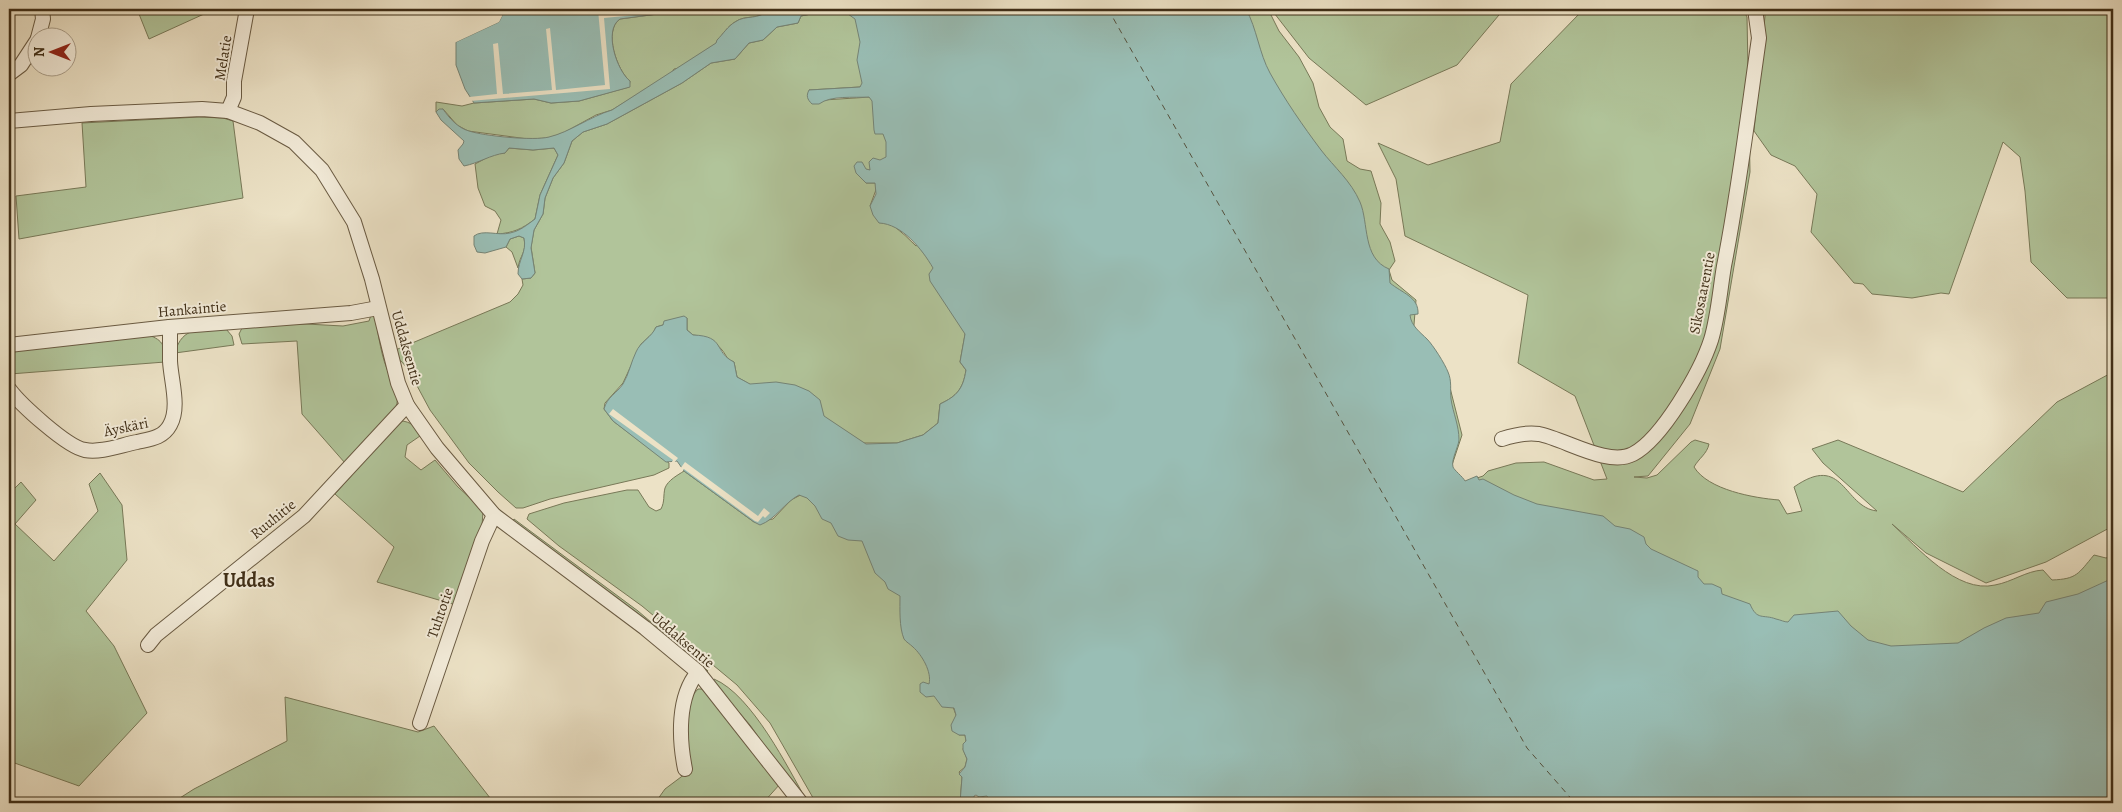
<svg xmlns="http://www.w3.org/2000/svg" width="2122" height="812" font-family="Alegreya,serif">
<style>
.green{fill:#b1c49a;stroke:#787958}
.water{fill:#99beb5;stroke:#758476}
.pier{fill:#ece2c6}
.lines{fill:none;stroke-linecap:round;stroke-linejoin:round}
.ferry{stroke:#56523e;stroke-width:1;stroke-dasharray:6 5;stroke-linecap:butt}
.minor-casing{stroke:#6a5b43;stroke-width:16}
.minor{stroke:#f3ecda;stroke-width:14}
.labels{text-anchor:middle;stroke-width:4;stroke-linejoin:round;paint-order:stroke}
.street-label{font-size:15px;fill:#3f2e17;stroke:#f3ecda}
.district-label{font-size:20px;font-weight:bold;fill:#3f2e17;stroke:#f3ecda}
</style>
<rect width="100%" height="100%" fill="#ece2c6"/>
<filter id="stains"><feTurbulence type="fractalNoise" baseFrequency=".004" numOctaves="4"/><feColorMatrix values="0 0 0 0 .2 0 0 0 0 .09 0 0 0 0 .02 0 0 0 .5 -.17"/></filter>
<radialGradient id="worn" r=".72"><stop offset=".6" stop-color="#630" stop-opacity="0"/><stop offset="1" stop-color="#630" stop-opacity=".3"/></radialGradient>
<g class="green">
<path d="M 137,9 L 215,9 L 149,39 Z"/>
<path d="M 727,9 L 769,9 C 759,21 746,14 735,22 C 728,26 723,34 718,40 L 717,43 L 679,68 L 674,69 L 671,74 L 612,110 L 596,115 L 563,133 L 548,138 L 528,139 L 468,131 L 457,125 L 443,109 L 436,112 L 436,102 L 462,106 L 474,103 L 534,99 L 551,103 L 579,101 L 629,87 L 630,81 C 617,71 603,30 620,19 L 665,13 Z"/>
<path d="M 813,9 L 864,9 L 892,65 L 860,87 L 809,90 L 824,100 L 870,97 L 905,143 L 870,170 L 866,170 L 866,183 L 875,183 L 877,187 L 870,206 C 885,220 902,231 916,246 L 991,192 L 960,362 L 966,370 C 963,389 957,396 940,404 L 938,423 L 923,435 L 897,443 L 853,443 L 737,377 L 734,362 C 726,359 727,356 722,350 C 714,340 704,336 693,335 L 687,330 L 687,318 L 656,327 L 653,333 L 641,344 L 623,383 L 605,403 L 604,409 L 613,421 L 669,463 L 669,468 L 654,475 L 550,499 L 523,508 L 516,508 L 498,492 L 469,463 L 430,410 L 408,369 L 401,361 L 395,358 L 393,351 L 510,302 L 518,294 L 523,285 L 522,279 L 531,278 L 535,273 L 531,247 L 534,230 L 543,214 L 545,198 L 553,178 L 564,163 L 572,141 L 583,132 L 607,124 L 682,83 L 711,63 L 735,59 L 749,43 L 763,40 L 777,27 L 798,23 L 801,16 L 811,14 Z"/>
<path d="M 944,9 L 1268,9 L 1279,31 L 1299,57 L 1313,83 L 1319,107 L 1330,127 L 1343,139 L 1347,161 L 1360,169 L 1371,171 L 1381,203 L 1380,224 L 1390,242 L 1395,261 L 1389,270 L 1392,280 L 1416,300 L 1413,337 L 1446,372 L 1462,435 L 1444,489 L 1483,476 L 1488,471 L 1516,463 L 1544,462 L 1594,480 L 1607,479 L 1575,396 L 1518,363 L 1528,295 L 1405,236 L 1396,179 L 1378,143 L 1428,165 L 1500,142 L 1511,84 L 1580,13 L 1597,9 L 1743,9 L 1747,17 L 1750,172 L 1720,349 L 1690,424 L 1648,476 L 1634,477 L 1647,478 L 1657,475 L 1691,442 L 1695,440 L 1709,444 C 1707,454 1699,458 1694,467 C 1708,490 1754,498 1779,500 L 1787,514 L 1802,511 L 1794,487 C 1844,452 1843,507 1877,511 L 1823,463 L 1812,449 L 1838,440 L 1963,492 L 2057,402 L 2113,372 L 2113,526 L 2046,562 L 1986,583 L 1926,553 L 1892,524 C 1917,547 1957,594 1995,585 C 2012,582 2026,571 2043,570 L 2052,580 C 2077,579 2078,574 2094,555 L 2106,558 L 2112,556 L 2113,550 L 2113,792 L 1302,682 Z"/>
<path d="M 1271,9 L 1504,9 L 1457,65 L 1366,105 L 1309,58 Z"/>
<path d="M 1763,9 L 2113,9 L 2113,298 L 2067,298 L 2031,262 L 2025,191 L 2020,157 L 2003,142 L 1949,294 L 1941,293 L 1912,298 L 1872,294 L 1863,284 L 1854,283 L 1811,232 L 1817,194 L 1795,166 L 1771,155 L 1754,131 L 1765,16 Z"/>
<path d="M 199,117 L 223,118 L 233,121 L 243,198 L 19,239 L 16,196 L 86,187 L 82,123 Z"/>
<path d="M 509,148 L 533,150 L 554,148 L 558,155 L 540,195 L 535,219 C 522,229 513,233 497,234 L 501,220 L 495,211 L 485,206 L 478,188 L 475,164 L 494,154 L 505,153 Z"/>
<path d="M 519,236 L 524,238 C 527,253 520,254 518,268 L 512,252 L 506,247 L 510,239 Z"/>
<path d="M 371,315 L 375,316 C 378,323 377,331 379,339 C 381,349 383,359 387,369 C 391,382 402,395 395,409 L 345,463 L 302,414 L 297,341 L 242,344 L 239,334 L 243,326 L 306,324 L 343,326 L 369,321 Z"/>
<path d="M 226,329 L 232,336 L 234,345 L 175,353 C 182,325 202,330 226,329 Z"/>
<path d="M 148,335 C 164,340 165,347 165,362 L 10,374 L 9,372 L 9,350 Z"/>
<path d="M 400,421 C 411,421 416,427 420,436 L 407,445 L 405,457 L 421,470 L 435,460 L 458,487 L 483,510 L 482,527 L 456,605 L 377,582 L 394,547 L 335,494 Z"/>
<path d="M 684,471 L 754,522 L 773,519 L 791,500 L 810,490 L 885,559 L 952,704 L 956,715 L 959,735 L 965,735 L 966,741 L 963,749 L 967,759 L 965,767 L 959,772 L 962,777 L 960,803 L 816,803 L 770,723 L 737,685 L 642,606 L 559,546 L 527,519 L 529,514 L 564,503 L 627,490 L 638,490 L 649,507 L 656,511 L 661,509 C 665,501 663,496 665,488 C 668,480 678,475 684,471 Z"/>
<path d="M 100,473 L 122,505 L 127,560 L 86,611 L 114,646 L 147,713 L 79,786 L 9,761 L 9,494 L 21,482 L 36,500 L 15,524 L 54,561 L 98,511 L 89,484 Z"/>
<path d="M 514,519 L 638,611 L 708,671 L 705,674 L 512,522 Z"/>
<path d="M 714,679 C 752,695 788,768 808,803 L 805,803 L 750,725 L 713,682 Z"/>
<path d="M 698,689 L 703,689 L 780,784 L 763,803 L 655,803 L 665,789 L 689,771 C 687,745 678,709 698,689 Z"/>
<path d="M 285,697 L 418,732 L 434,726 L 494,803 L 172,803 L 194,789 L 287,741 Z"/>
</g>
<g class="water">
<path d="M 508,9 L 727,9 L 665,13 L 620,19 C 603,30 617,71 630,81 L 630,87 L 579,101 L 551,103 L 534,99 L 474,103 L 465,89 L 456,65 L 456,42 L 499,22 L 505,10 Z"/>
<path d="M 769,9 L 813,9 L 811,14 L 801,16 L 798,23 L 777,27 L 763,40 L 749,43 L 735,59 L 711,63 L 682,83 L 607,124 L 583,132 L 572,141 L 564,163 L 553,178 L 545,198 L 543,214 L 534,230 L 531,248 L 535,273 L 531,278 L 522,279 L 518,274 C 518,260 527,252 524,238 L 519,236 L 510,239 L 506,247 L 485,253 L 477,252 L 474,245 L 474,236 C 483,229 498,236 510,233 C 520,231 527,225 535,219 L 540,195 L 558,155 L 554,148 L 533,150 L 509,148 L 505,153 C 490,155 479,163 464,166 L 459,159 L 458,150 L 463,144 L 464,141 L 441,120 L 436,112 L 439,109 L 443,109 C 449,118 458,128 469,131 C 484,136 534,141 549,137 C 570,132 589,117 612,110 L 716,43 L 717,40 C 723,34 728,26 735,22 C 746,14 759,21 769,9 Z"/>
<path d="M 841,9 L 1246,9 C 1257,29 1259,53 1270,73 C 1285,100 1303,126 1321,150 C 1334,167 1351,181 1360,202 C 1369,223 1362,258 1389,269 L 1390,283 C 1402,293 1419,297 1418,314 L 1410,315 C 1411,326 1421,333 1427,339 C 1433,345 1445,364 1448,372 C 1452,381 1450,389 1451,399 C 1453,413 1459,425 1459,440 C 1458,448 1451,460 1453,467 C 1454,470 1463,477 1465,481 L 1477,476 L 1479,480 L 1483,479 L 1514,495 L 1537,504 L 1603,516 L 1615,526 L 1630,529 L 1644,537 L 1646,544 L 1651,549 L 1698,571 L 1698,577 L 1704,584 L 1712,584 L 1721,588 L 1722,594 L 1750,604 C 1757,621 1763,614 1776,619 C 1781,620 1784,622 1788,622 L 1794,615 L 1838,611 L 1851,626 L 1868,640 L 1891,646 L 1958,643 L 1984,628 L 2006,618 L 2039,613 L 2046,602 L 2078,594 L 2113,578 L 2113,803 L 994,803 L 989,801 L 987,796 L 979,797 L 976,795 L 974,796 L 974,801 L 971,803 L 960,803 L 962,777 L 959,774 L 965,767 L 967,759 L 963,750 L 963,744 L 966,741 L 965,735 L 959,735 L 952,731 L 951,725 L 956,715 L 954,708 L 942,707 L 934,696 L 926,697 L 920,692 L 920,684 L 923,682 L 929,684 C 932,672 922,655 913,647 C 910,644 906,642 904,639 C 899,627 900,609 900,596 L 888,589 L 885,582 L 875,573 L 862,541 L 848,540 L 838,536 L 831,523 L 822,519 L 815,506 L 807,498 L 799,495 C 784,503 776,519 760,525 L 754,522 L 684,471 L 677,461 L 666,462 L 613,421 L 604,409 C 607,397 617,393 623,384 C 629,374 631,362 636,352 C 640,342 652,337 656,327 L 663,325 L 664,321 L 684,316 L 687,318 L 687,330 L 693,335 C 726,336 713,352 734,362 L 737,377 L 750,384 L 776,382 L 795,385 L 809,391 L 820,400 L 824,416 L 866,444 L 897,443 L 923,435 L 938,423 L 940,404 C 957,396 963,389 966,370 L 960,362 L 965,334 L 930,281 L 929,274 L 933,268 C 922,249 902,224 879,223 L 873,215 L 870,206 L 876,194 L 875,183 L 866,183 L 856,173 L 854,166 L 857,162 L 862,162 L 866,169 L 870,170 L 869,162 L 873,158 L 880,160 L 886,157 L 886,142 L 883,134 L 875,134 L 874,130 L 872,101 L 869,97 C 854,98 831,95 819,104 L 812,104 C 807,99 806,96 809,90 L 860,87 L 862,83 L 857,60 L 860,42 L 855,19 Z"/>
</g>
<g class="pier">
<path d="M 503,9 L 508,9 L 505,10 L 499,22 L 454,43 L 455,39 L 497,20 Z"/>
<path d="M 646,9 L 698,9 L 604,18 L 610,89 L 470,101 L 469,97 L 497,94 L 493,44 L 498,43 L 503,94 L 552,90 L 546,29 L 550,28 L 556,90 L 605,85 L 598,10 L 603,10 L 603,13 Z"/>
<path d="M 613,409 L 678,458 L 673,464 L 670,465 L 673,460 L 609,414 Z"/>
<path d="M 685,462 L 758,516 L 764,508 L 770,513 L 765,518 L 763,516 L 758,522 L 755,521 L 684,469 L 682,471 L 680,469 Z"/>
</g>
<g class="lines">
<path class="ferry" d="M 1108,9 L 1527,748 L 1575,803"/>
<defs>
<g id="minor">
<path d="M 38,38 L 43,19 L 42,9"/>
<path d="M 9,74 L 21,65 L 38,39"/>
<path d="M 228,111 L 234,97 L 234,81 L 247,9"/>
<path d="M 9,121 L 91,114 L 202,109 L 228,111 L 260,123 L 294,142 L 322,170 L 354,222 L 372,279 L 398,383 L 407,405 L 437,448 L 494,515 L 645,628 L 698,672 L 801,803"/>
<path d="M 9,345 L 169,327 L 351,313 L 378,308"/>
<path d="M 9,389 C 20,404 67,447 85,450 C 101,453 121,445 137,442 C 150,439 163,438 170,425 C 180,407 171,381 170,361 C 170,350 170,339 170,327"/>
<path d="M 1502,439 C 1514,435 1526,432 1539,434 C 1565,439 1608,467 1633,454 C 1662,439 1701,371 1711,340 C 1718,317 1720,290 1724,266 C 1739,190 1748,114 1759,38 L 1755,9"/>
<path d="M 148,645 L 156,635 L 304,516 L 407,405"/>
<path d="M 420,723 L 482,541 L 494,515"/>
<path d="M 685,769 C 679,739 677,697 698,672"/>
</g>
</defs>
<use href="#minor" class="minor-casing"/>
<use href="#minor" class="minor"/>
</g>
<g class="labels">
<g class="street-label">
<text transform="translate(223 58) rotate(-81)" y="5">Melatie</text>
<text transform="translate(1702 293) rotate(-79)" y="5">Sikosaarentie</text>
<text transform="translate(192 309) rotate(-5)" y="5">Hankaintie</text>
<text transform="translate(407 348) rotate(74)" y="5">Uddaksentie</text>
<text transform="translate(126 427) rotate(-12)" y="5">Äyskäri</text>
<text transform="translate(273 519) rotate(-39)" y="5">Ruuhitie</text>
<text transform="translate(440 613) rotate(-71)" y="5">Tuhtotie</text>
<text transform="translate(683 640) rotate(40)" y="5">Uddaksentie</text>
</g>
<g class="district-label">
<text x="249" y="587">Uddas</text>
</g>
</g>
<rect width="2122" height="812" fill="none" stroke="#ece2c6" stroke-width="30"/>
<rect x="10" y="10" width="2102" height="792" fill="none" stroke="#3f2e17" stroke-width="2.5"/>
<rect x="15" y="15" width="2092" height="782" fill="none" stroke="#3f2e17"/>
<g transform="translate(52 52) rotate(270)"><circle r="24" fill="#f3ecda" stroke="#aba08c"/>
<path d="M0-4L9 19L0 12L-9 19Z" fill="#8f2418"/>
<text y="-8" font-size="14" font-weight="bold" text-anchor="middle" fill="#3f2e17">N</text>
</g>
<rect width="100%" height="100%" filter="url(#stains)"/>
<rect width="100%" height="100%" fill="url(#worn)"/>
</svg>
